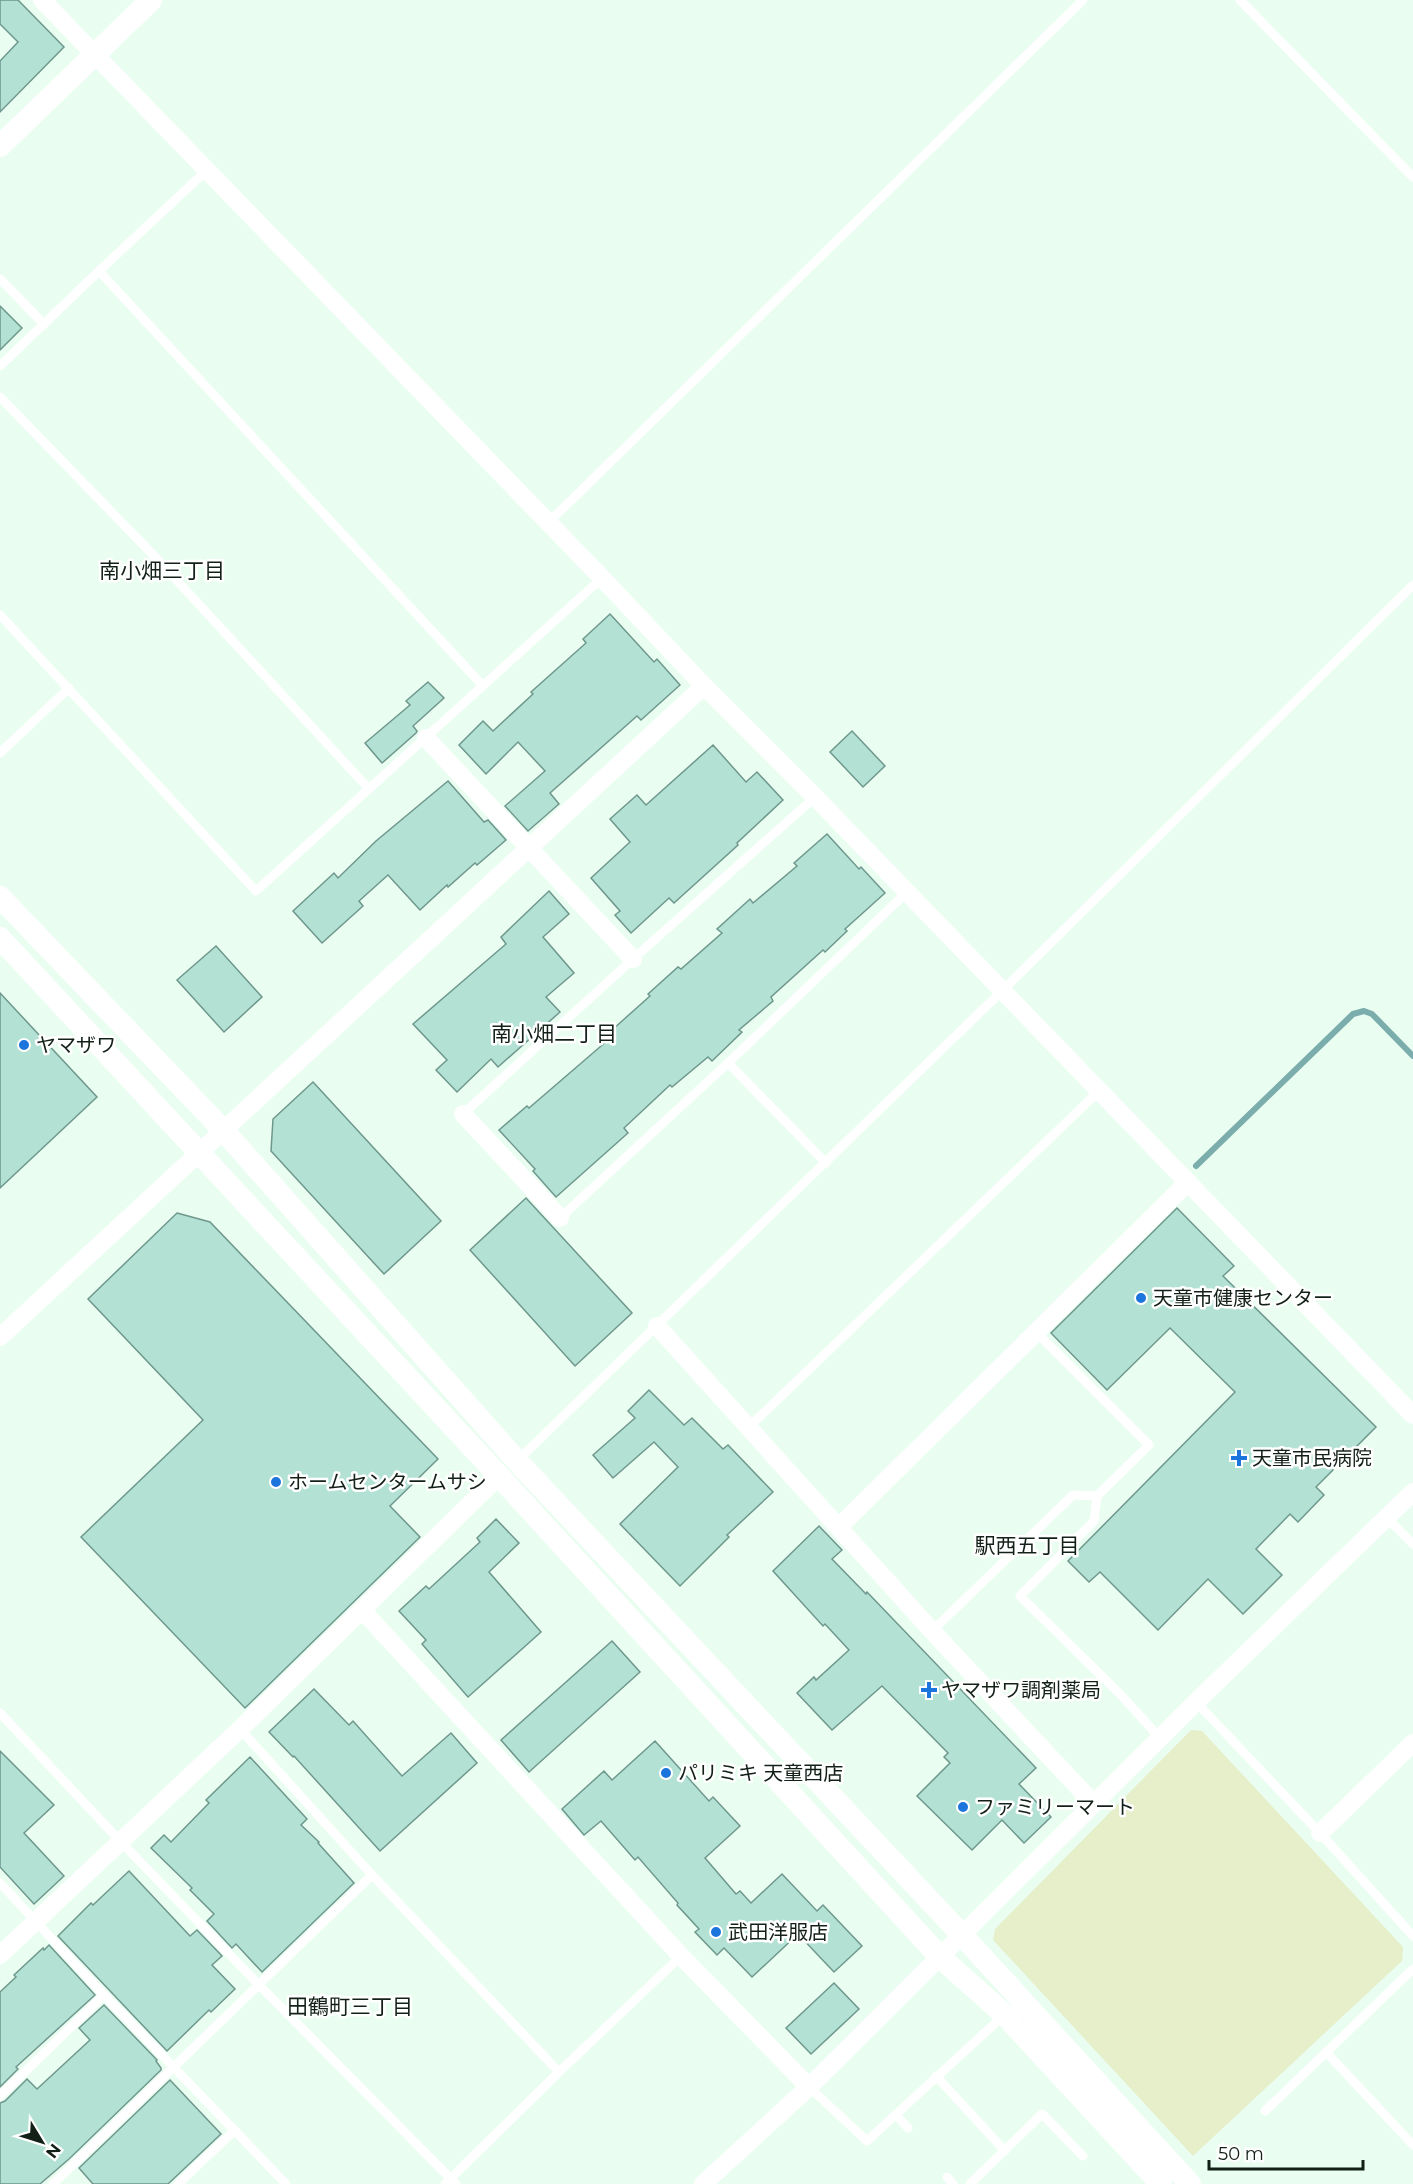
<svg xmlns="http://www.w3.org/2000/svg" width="1413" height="2184" font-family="Montserrat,'Noto Sans JP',sans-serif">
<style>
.green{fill:#e7eeca}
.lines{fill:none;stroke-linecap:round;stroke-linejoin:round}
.stream{stroke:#7cadad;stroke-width:6}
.building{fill:#b3e2d5;stroke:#6f978d;stroke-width:1.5}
.service{stroke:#fff;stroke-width:9}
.minor{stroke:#fff;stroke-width:18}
.tertiary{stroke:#fff;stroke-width:22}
.poi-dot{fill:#1c74dd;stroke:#fff;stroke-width:2}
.labels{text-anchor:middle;stroke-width:5;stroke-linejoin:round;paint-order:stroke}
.poi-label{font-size:20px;fill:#132018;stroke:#fff;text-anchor:start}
.neighbourhood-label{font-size:21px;fill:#132018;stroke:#fff}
</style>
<rect width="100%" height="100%" fill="#e9fef0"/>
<path class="green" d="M 1191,1730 L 1202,1731 L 1403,1947 L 1402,1961 L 1193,2156 L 993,1940 L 995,1929 Z"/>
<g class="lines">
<path class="stream" d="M 1196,1166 L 1353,1014 L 1364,1011 L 1372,1014 L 1413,1056"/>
</g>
<g class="building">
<path d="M 0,0 L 18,0 L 64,47 L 0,112 L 0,61 L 18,42 L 0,24 Z"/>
<path d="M 0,306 L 22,328 L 0,350 Z"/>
<path d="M 610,614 L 654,662 L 657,659 L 680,685 L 641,720 L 637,716 L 550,793 L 559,804 L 528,831 L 505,806 L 545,771 L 518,742 L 486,774 L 459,745 L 483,721 L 493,731 L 533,694 L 531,692 L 586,643 L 583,639 Z"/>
<path d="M 428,682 L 444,698 L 413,726 L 417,731 L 416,733 L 382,763 L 365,743 L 410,705 L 406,701 Z"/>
<path d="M 852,731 L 885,766 L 863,787 L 830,752 Z"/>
<path d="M 713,745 L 746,782 L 757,772 L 783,800 L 737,843 L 738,845 L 674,903 L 669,898 L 631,933 L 615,915 L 620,911 L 591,878 L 630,842 L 610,819 L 637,795 L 646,805 Z"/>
<path d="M 448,781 L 484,822 L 488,820 L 506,840 L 477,865 L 475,863 L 448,887 L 447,885 L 420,910 L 388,875 L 359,901 L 363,906 L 322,943 L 293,911 L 334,873 L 338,878 L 376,841 Z"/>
<path d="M 827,834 L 859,869 L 861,867 L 885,893 L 845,929 L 847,931 L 825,952 L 823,950 L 771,997 L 773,1001 L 739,1030 L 742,1032 L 712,1061 L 708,1057 L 672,1087 L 670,1085 L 624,1128 L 628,1133 L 556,1197 L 533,1171 L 535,1169 L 499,1130 L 527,1106 L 529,1108 L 615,1034 L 612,1030 L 650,996 L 648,994 L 678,967 L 681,969 L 722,933 L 717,929 L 750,899 L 753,903 L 797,866 L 794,863 Z"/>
<path d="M 549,891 L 569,914 L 543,937 L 574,973 L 546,997 L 560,1012 L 498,1067 L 491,1059 L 457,1092 L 436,1070 L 447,1060 L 413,1024 L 506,944 L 501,937 Z"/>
<path d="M 216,946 L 262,997 L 224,1032 L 177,980 Z"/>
<path d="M 0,993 L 97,1097 L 0,1188 Z"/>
<path d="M 313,1082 L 441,1221 L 384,1274 L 271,1151 L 273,1119 Z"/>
<path d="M 526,1198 L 632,1313 L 575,1366 L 470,1250 Z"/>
<path d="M 1177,1208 L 1234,1266 L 1223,1276 L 1376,1427 L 1316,1487 L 1324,1495 L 1298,1522 L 1290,1514 L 1256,1549 L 1282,1575 L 1243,1614 L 1208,1579 L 1158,1630 L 1100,1572 L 1089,1582 L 1068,1561 L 1235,1392 L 1170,1328 L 1107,1390 L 1051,1333 Z"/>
<path d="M 177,1213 L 210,1222 L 438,1459 L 390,1506 L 420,1537 L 245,1708 L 81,1537 L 203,1420 L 88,1299 Z"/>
<path d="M 649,1390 L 684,1425 L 692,1418 L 723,1449 L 728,1445 L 773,1492 L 727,1535 L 729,1537 L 680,1586 L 620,1524 L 678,1467 L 654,1442 L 613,1478 L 593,1455 L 635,1418 L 628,1411 Z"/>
<path d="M 496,1519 L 519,1543 L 489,1572 L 541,1632 L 468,1697 L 422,1644 L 426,1640 L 399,1611 L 426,1586 L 429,1589 L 480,1542 L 477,1538 Z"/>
<path d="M 819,1526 L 842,1550 L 832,1559 L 866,1594 L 867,1592 L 1036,1768 L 1019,1784 L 1051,1817 L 1024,1843 L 1002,1820 L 972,1850 L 917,1796 L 950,1763 L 944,1757 L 948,1753 L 882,1686 L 832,1730 L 797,1693 L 814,1677 L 816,1680 L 849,1650 L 825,1624 L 823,1626 L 773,1571 Z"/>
<path d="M 612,1641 L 640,1672 L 529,1772 L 501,1740 Z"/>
<path d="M 314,1689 L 349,1725 L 353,1721 L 402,1776 L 451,1733 L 477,1763 L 380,1851 L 294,1756 L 293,1757 L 269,1732 Z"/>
<path d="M 655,1741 L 709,1801 L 713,1797 L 740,1826 L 705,1858 L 736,1894 L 740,1891 L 751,1903 L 782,1874 L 817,1911 L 823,1905 L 862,1946 L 834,1972 L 798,1934 L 752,1977 L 724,1948 L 717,1955 L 695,1932 L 699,1929 L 677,1905 L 678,1903 L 638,1857 L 635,1860 L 601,1821 L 584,1835 L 562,1809 L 604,1771 L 612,1780 Z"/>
<path d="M 0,1751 L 54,1805 L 24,1833 L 64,1876 L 34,1904 L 0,1867 Z"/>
<path d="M 250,1757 L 307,1819 L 301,1825 L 319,1842 L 318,1843 L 354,1883 L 262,1972 L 236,1944 L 232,1948 L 207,1921 L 214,1914 L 190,1890 L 192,1888 L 151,1848 L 164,1835 L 171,1842 L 209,1803 L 206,1800 Z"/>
<path d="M 129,1871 L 190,1936 L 197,1930 L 222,1956 L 212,1965 L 235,1989 L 211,2012 L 209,2010 L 167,2051 L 58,1936 L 91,1903 L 93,1905 Z"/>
<path d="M 49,1945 L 95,1995 L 16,2067 L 18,2069 L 0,2087 L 0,1992 L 16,1977 L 14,1975 L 43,1948 L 44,1950 Z"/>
<path d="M 834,1983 L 859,2009 L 811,2054 L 786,2028 Z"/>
<path d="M 104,2005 L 157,2060 L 156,2061 L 161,2068 L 161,2070 L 69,2159 L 40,2184 L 0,2184 L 0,2103 L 5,2101 L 27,2079 L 37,2089 L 90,2040 L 79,2028 Z"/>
<path d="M 170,2080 L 221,2134 L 168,2184 L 93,2184 L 79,2168 Z"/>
</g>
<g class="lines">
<g class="service">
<path d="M 1240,0 L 1413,177"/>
<path d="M 99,271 L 483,686"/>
<path d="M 0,279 L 44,324"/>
<path d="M 0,366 L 99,271 L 206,171"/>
<path d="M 0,397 L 159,561 L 369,789"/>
<path d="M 548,523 L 1083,0"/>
<path d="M 0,615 L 256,891 L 602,578"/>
<path d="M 0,753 L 69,688"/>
<path d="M 728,1063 L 826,1163"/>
<path d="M 463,1114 L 633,959 L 815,797"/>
<path d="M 560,1218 L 728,1063 L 907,892"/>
<path d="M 1036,1332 L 1149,1445 L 1097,1496 L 1094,1521 L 1020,1596 L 1121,1695 L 1160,1738"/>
<path d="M 749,1427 L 1098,1092"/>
<path d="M 517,1461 L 1002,991 L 1413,585"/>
<path d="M 1387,1518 L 1413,1544"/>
<path d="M 932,1631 L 1073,1495 L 1097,1496"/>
<path d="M 1196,1702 L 1320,1833 L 1413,1936"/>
<path d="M 0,1713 L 121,1842 L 259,1985 L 456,2184"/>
<path d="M 240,1729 L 372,1875 L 559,2072"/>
<path d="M 0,1883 L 104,1995 L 286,2184"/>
<path d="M 1326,2052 L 1413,2145"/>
<path d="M 936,2076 L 1005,2151"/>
<path d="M 809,2087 L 867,2141 L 1003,2016"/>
<path d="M 0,2096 L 104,1995"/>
<path d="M 1265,2111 L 1413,1969"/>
<path d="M 896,2115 L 908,2128"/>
<path d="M 947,2177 L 953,2184"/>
<path d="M 53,2184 L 372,1875"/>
<path d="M 178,2184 L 235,2130"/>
<path d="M 445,2184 L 559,2072 L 681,1956"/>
<path d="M 970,2184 L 1042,2114 L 1083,2156"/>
</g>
<g class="minor">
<path d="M 42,0 L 602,578 L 704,686 L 815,797 L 1413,1415"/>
<path d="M 426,738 L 633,959"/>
<path d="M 463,1114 L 560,1218"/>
<path d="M 657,1326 L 932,1631 L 1093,1803"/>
<path d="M 0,1337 L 704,686"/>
<path d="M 839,1527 L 1188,1182"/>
<path d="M 362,1610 L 681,1956 L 809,2087"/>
<path d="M 1320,1833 L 1413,1743"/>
<path d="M 0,1955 L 240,1729 L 499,1476"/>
<path d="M 703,2184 L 809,2087 L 1196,1702 L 1413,1492"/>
</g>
<g class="tertiary">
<path d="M 0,146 L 151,0"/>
<path d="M 0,897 L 223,1130 L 517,1461 L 962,1935 L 1190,2184"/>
<path d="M 0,938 L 499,1476 L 940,1957 L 1005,2015 L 1161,2184"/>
</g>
</g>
<g class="poi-dot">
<circle cx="24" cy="1045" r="6"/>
<circle cx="1141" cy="1298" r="6"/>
<path d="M1236 1449h6v6h6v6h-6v6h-6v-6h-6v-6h6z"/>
<circle cx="276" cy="1482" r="6"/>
<path d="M926 1681h6v6h6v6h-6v6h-6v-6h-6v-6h6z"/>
<circle cx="666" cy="1773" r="6"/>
<circle cx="963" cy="1807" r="6"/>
<circle cx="716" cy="1932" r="6"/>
</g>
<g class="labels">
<g class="poi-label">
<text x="36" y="1052">ヤマザワ</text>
<text x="1153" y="1305">天童市健康センター</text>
<text x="1252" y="1465">天童市民病院</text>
<text x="288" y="1489">ホームセンタームサシ</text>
<text x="941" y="1697">ヤマザワ調剤薬局</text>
<text x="678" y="1780">パリミキ 天童西店</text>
<text x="975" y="1814">ファミリーマート</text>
<text x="728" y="1939">武田洋服店</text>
</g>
<g class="neighbourhood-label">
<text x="162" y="578">南小畑三丁目</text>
<text x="554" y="1041">南小畑二丁目</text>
<text x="1027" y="1553">駅西五丁目</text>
<text x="350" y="2014">田鶴町三丁目</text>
</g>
</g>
<g transform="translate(42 2142) rotate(128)" stroke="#ffffff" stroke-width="4.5" paint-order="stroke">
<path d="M0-4.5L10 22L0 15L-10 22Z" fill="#132018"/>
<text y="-9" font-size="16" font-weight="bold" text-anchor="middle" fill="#132018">N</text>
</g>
<path d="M1209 2160v9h154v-9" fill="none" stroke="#132018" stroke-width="3"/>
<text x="1218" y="2160" font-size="18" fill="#132018" stroke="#ffffff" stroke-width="4.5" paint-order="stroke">50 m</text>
</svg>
